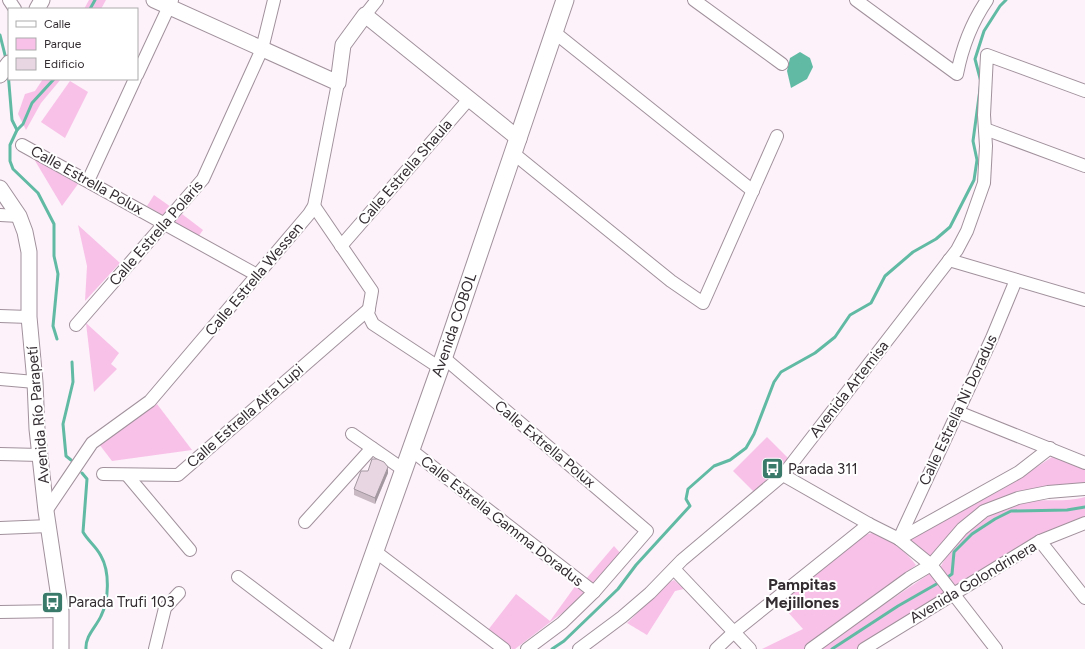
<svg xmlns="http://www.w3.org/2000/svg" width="1085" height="649" font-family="Figtree,sans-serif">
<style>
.green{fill:#f8c1e8}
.water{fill:#61bba4}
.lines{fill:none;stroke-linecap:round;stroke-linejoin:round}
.stream{stroke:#61bba4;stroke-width:3}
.minor-casing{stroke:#a1919c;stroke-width:14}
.tertiary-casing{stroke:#a1919c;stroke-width:17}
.secondary-casing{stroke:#a1919c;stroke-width:19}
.minor{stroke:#fff;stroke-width:12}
.tertiary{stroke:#fff;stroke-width:15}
.secondary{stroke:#fff;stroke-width:17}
.wall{fill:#c8b9c3}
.shaded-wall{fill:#a2969f}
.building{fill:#e8d7e3;stroke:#a2969f}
.labels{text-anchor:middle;stroke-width:4;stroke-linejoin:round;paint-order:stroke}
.street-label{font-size:15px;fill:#332c31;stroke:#fff}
.poi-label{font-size:15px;fill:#332c31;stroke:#fff;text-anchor:start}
.neighbourhood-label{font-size:16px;font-weight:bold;fill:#332c31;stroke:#fff}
</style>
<rect width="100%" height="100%" fill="#fdf2fa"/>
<g class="green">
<path d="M 89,0 L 106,0 L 101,9 L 84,9 Z"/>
<path d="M 43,79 L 61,79 L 41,103 L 26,130 L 18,114 L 25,94 L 35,91 Z"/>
<path d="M 70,81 L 88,92 L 65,138 L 41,122 Z"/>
<path d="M 34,159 L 78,184 L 62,206 Z"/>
<path d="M 154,195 L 171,207 L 164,216 L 147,206 Z"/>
<path d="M 182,214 L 203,230 L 198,237 L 174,223 Z"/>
<path d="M 78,225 L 120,263 L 85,301 L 87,266 Z"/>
<path d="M 86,323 L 119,353 L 111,364 L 117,369 L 94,392 Z"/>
<path d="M 157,404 L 192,450 L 112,461 L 99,444 Z"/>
<path d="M 767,437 L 789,459 L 755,493 L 733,471 Z"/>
<path d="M 1055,455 L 1085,468 L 1085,483 L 1038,488 L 1017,492 L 929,558 L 910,539 L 1006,487 Z"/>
<path d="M 1085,497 L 1085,518 L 1051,530 L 939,597 L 857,649 L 818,649 L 941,566 C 959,533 989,510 1027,502 C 1047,498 1064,503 1085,497 Z"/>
<path d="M 872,533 C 889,537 906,552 916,565 L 805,649 L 762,649 L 803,629 L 779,602 L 861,536 Z"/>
<path d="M 614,546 L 621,554 L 592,585 L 586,579 Z"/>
<path d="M 674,580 L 684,589 L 675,591 L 647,635 L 627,623 L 668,583 Z"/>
<path d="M 576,585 L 587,594 L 515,649 L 512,649 L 488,630 L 516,594 L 550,621 Z"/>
</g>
<path class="water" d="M 800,52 L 810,58 L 813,67 L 807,79 L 791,88 L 787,71 L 790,58 Z"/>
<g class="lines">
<g class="stream">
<path d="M 90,9 L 95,0"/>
<path d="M 0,35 L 6,59"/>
<path d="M 8,72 L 12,120 L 17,130 L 10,145 L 10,161 L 13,169 L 38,193 L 54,224 L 54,256 L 58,274 L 53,326 L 57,339"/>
<path d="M 17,130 L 23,124 L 32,103 L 54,79"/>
<path d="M 71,460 L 66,456 L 63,424 L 73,382 L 72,362"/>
<path d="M 82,473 L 87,479 L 83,532 C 88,541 96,546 101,556 C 110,572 109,600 101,616 C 96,627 85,636 86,649"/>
<path d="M 945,579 L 952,574 L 954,552 L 972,534 L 995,519 L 1011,511 L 1067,510 L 1085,507"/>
<path d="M 552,649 L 564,641 L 618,589 L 636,565 L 690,506 L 686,499 L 688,489 L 714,466 L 730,460 L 746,448 L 754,434 L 774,382 L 781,372 L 815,353 L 835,337 L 850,315 L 871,303 L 885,276 L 913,252 L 936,239 L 950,227 L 974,180 L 977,160 L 973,141 L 981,82 L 975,59 L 984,31 L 1000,6 L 1006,0"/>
<path d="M 832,649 L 898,606 L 940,582"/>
</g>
<defs>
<g id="minor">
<path d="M 9,0 L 15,9"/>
<path d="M 694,0 L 782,64"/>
<path d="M 856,0 L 957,74 C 962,48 972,22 987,0"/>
<path d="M 365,15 L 377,0"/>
<path d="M 554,32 L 753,191"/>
<path d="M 137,75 L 172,0"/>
<path d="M 985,129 L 1085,166"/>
<path d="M 22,145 L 257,275"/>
<path d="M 513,153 L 671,281 L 703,303 L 777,136"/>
<path d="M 88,181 L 135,79"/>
<path d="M 314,206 L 372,291 L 368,314 L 373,324 L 440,368"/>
<path d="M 0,215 L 19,216"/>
<path d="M 341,246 L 469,99"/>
<path d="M 949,260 L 1085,300"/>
<path d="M 0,316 L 29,317"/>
<path d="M 76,325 L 203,179 L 262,49 L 274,0"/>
<path d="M 443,357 L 647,531 L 594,592 L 562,623 L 527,649"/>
<path d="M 0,379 L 35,382"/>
<path d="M 958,412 L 1085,463"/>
<path d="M 352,434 L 404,470"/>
<path d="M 411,450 L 594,592"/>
<path d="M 0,454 L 40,455"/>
<path d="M 103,474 L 178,475 L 369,309"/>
<path d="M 127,475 L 190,550"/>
<path d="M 783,475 L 869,524 L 899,539 L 931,565 L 996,649"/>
<path d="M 46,511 L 92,443 L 150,401 L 309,214 L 314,206 L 338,83"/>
<path d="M 305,522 L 372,448"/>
<path d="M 0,528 L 49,526"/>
<path d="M 899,539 L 992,338 L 1016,280"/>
<path d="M 899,539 L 1019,472 L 1050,448"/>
<path d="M 1040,541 L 1085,598"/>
<path d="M 376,552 L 504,649"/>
<path d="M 674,569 L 750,649"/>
<path d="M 238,577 L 333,649"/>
<path d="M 0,612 L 61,611"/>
<path d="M 155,649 L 165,608 L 179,593"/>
<path d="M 579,649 L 622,617 L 650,593 L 682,560 L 783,475 L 957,250 L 967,231 L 984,183 L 986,146 L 984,115 L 987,55 L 1085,91"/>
<path d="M 716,649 L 734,632 L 869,524"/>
<path d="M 811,649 L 909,578 L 931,565 L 962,529 L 984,511 L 1018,498 L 1048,492 L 1085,489"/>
<path d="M 864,649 L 1040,541 L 1085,523"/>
</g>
<g id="tertiary">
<path d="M 154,0 L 338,83 L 343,45 L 365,15 L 519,139"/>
<path d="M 37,9 L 42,0"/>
<path d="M 0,75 L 9,63"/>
<path d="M 0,188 L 19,216 L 25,232 L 29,252 L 29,317 L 35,382 L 37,429 L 46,511 L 61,611 L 61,649"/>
</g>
<path id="secondary" d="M 340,649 L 440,368 L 565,0"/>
</defs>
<use href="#minor" class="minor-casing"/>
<use href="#tertiary" class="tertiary-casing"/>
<use href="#secondary" class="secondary-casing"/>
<use href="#minor" class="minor"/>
<use href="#tertiary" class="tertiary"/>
<use href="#secondary" class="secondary"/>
</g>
<path class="wall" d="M 368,471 L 388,473 L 375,504 L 354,495 L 354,489 Z"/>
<path class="shaded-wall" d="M 388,467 L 388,473 L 375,504 L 375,498 Z"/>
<path class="building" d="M 372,459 L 377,459 L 384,462 L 388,467 L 375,498 L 354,489 L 361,471 L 368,471 Z"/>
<defs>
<symbol id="bus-square" viewBox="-11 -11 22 22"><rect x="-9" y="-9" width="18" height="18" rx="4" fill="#397a6a" stroke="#fff"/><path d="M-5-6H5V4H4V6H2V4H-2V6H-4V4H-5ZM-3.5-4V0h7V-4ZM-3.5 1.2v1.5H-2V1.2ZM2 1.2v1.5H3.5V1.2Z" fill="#fff"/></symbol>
</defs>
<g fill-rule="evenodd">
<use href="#bus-square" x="760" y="456" width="25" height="25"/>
<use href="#bus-square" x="40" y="590" width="25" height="25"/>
</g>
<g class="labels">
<g class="street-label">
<text transform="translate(405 172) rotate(-49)" y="5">Calle Estrella Shaula</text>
<text transform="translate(87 180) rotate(29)" y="5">Calle Estrella Polux</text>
<text transform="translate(156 233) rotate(-49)" y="5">Calle Estrella Polaris</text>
<text transform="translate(254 279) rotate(-50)" y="5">Calle Estrella Wessen</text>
<text transform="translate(454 325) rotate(-71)" y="5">Avenida COBOL</text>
<text transform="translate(849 389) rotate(-52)" y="5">Avenida Artemisa</text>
<text transform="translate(958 410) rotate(-65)" y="5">Calle Estrella Ni Doradus</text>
<text transform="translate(38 415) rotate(-95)" y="5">Avenida Río Parapetí</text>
<text transform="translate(245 416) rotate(-41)" y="5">Calle Estrella Alfa Lupi</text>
<text transform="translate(545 444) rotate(40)" y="5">Calle Extrella Polux</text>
<text transform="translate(502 521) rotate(38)" y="5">Calle Estrella Gamma Doradus</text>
<text transform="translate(973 582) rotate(-31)" y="5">Avenida Golondrinera</text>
</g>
<g class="poi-label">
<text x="788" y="474">Parada 311</text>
<text x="68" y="607">Parada Trufi 103</text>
</g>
<g class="neighbourhood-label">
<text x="802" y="590">Pampitas<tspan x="802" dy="18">Mejillones</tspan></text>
</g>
</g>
<rect x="8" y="8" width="130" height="72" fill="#ffffff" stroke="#adabad"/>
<rect x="16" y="21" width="20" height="6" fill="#ffffff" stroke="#adabad"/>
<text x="44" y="28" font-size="12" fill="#332c31">Calle</text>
<rect x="16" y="38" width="20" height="12" fill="#f8c1e8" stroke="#adabad"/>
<text x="44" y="48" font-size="12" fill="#332c31">Parque</text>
<rect x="16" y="58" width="20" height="12" fill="#e8d7e3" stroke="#adabad"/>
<text x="44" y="68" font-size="12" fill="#332c31">Edificio</text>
</svg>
